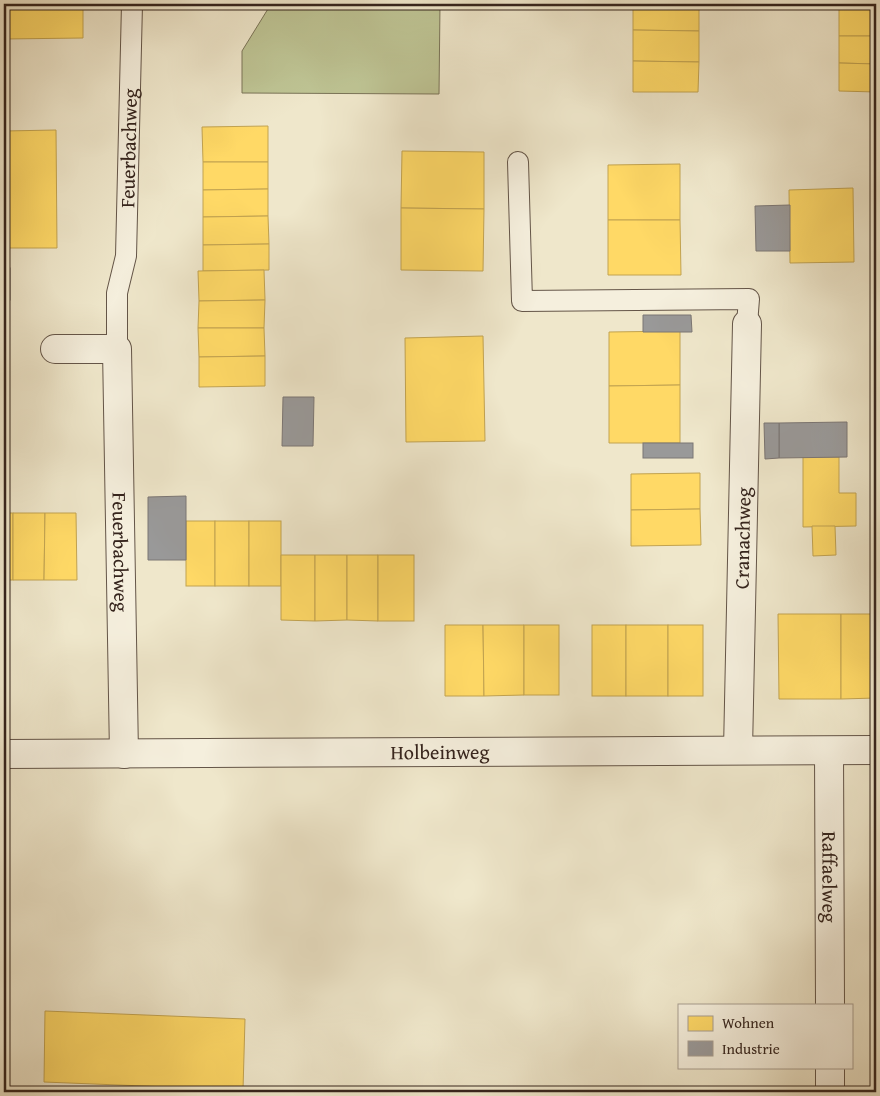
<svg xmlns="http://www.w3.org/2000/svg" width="880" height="1096" font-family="'Gentium Book Plus',serif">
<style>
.green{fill:#bec494;stroke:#7a7458}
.homes{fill:#ffd966;stroke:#c2a350}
.industry{fill:#999;stroke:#7b7674}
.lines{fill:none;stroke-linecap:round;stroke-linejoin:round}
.lane-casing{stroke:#645548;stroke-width:22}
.street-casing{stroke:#645548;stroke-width:30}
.lane{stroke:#f5efdd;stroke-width:20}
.street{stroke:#f5efdd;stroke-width:28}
.labels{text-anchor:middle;stroke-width:5;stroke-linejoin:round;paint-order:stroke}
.street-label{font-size:20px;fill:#35241d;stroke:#f5efdd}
</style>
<rect width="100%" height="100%" fill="#efe7cb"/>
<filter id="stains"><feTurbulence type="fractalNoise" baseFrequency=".004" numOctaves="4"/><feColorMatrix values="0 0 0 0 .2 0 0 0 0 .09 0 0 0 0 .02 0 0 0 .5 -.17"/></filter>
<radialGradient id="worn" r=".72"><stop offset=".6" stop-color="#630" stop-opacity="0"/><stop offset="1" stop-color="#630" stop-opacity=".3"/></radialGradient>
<path class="green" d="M 271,4 L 440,4 L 439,94 L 242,93 L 242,51 Z"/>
<g class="homes">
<path d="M 4,4 L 83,4 L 83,38 L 4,39 Z"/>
<path d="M 633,4 L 699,4 L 699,31 L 633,30 Z"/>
<path d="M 839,4 L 876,4 L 876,9 L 839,8 Z"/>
<path d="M 839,8 L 876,9 L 876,36 L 839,36 Z"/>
<path d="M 633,30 L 699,31 L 699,62 L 633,61 Z"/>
<path d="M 839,36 L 876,36 L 876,64 L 839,63 Z"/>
<path d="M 633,61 L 699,62 L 698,92 L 633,92 Z"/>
<path d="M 839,63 L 876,64 L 876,92 L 839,91 Z"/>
<path d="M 268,126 L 268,162 L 203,162 L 202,127 Z"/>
<path d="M 56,130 L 57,248 L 4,248 L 4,131 Z"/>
<path d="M 402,151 L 484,152 L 484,209 L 401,208 Z"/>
<path d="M 203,162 L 268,162 L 268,189 L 203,190 Z"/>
<path d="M 680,164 L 680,220 L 608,220 L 608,165 Z"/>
<path d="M 853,188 L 854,262 L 790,263 L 789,190 Z"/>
<path d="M 268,189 L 268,216 L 203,217 L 203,190 Z"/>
<path d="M 401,208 L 484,209 L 483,271 L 401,270 Z"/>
<path d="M 268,216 L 269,244 L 203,245 L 203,217 Z"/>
<path d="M 608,220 L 680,220 L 681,275 L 608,275 Z"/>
<path d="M 269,244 L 269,270 L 203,271 L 203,245 Z"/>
<path d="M 264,270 L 265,300 L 199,301 L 198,271 Z"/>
<path d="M 265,300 L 264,328 L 198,328 L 199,301 Z"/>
<path d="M 198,328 L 264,328 L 265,356 L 199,357 Z"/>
<path d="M 680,331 L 680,385 L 609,386 L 609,332 Z"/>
<path d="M 483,336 L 485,441 L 406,442 L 405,338 Z"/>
<path d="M 265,356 L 265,386 L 199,387 L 199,357 Z"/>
<rect x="872" y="364" width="4" height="39"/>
<path d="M 680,385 L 680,443 L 609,443 L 609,386 Z"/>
<rect x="872" y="403" width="4" height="30"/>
<path d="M 803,457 L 839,457 L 839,493 L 856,493 L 856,526 L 803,527 Z"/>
<path d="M 700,473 L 700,509 L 631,510 L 631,474 Z"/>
<path d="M 700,509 L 701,545 L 631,546 L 631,510 Z"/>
<rect x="4" y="513" width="9" height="67"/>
<path d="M 13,513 L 45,513 L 44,580 L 13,580 Z"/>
<path d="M 45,513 L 76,513 L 77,580 L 44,580 Z"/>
<rect x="186" y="521" width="29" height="65"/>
<rect x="215" y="521" width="34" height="65"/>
<rect x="249" y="521" width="32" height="65"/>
<path d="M 812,526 L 835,526 L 836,555 L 813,556 Z"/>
<path d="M 281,555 L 315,555 L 315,621 L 281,620 Z"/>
<path d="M 315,555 L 347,555 L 347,620 L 315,621 Z"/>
<path d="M 347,555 L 378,555 L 378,621 L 347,620 Z"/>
<rect x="378" y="555" width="36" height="66"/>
<path d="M 778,614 L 841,614 L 841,699 L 779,699 Z"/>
<path d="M 841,614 L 876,614 L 876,698 L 841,699 Z"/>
<path d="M 445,625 L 483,625 L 484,696 L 445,696 Z"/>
<path d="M 483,625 L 524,625 L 524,695 L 484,696 Z"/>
<rect x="524" y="625" width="35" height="70"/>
<rect x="592" y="625" width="34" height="71"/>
<rect x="626" y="625" width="42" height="71"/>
<rect x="668" y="625" width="35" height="71"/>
<path d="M 45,1011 L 245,1019 L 243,1090 L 44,1082 Z"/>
</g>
<g class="industry">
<path d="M 790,205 L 790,251 L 756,251 L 755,206 Z"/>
<rect x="4" y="268" width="6" height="32"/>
<path d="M 643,315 L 691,315 L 692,332 L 643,332 Z"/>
<path d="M 283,397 L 314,397 L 313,446 L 282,446 Z"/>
<path d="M 847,422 L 847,457 L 779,458 L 779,423 Z"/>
<path d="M 764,423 L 779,423 L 779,458 L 765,459 Z"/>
<rect x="643" y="443" width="50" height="15"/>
<path d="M 186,496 L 186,560 L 148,560 L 148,497 Z"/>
</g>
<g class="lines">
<defs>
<g id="lane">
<path d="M 518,162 L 522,301 L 749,299 L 747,324"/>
<path id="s1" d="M 117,349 L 117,293 L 126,256 L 132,4"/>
</g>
<g id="street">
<path id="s2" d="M 55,349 L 117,349 L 124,754"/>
<path id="s3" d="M 738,750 L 747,324"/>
<path id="s4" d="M 829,751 L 830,1005"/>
<path id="s5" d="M 4,754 L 876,750"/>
<path d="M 830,1067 L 830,1092"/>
</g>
</defs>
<use href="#lane" class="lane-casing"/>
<use href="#street" class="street-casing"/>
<use href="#lane" class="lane"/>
<use href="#street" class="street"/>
</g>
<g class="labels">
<g class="street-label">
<text dy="7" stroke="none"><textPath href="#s1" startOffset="202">Feuerbachweg</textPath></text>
<text dy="7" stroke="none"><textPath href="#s3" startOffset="212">Cranachweg</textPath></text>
<text dy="7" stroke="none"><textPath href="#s2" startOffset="265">Feuerbachweg</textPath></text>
<text dy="7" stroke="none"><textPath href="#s5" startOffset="436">Holbeinweg</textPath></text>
<text dy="7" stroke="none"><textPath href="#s4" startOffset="126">Raffaelweg</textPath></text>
</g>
</g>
<rect width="880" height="1096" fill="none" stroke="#efe7cb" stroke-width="20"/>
<rect x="5" y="5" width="870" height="1086" fill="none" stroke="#35241d" stroke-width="2.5"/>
<rect x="10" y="10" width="860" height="1076" fill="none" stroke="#35241d"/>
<rect x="678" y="1004" width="175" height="65" fill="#f5efdd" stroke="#a89e90"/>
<rect x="688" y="1016" width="25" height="15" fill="#ffd966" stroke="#a89e90"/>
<text x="722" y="1028" font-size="15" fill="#35241d">Wohnen</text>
<rect x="688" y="1041" width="25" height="15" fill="#999999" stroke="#a89e90"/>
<text x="722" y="1054" font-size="15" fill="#35241d">Industrie</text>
<rect width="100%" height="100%" filter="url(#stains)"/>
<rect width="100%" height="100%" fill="url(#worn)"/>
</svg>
